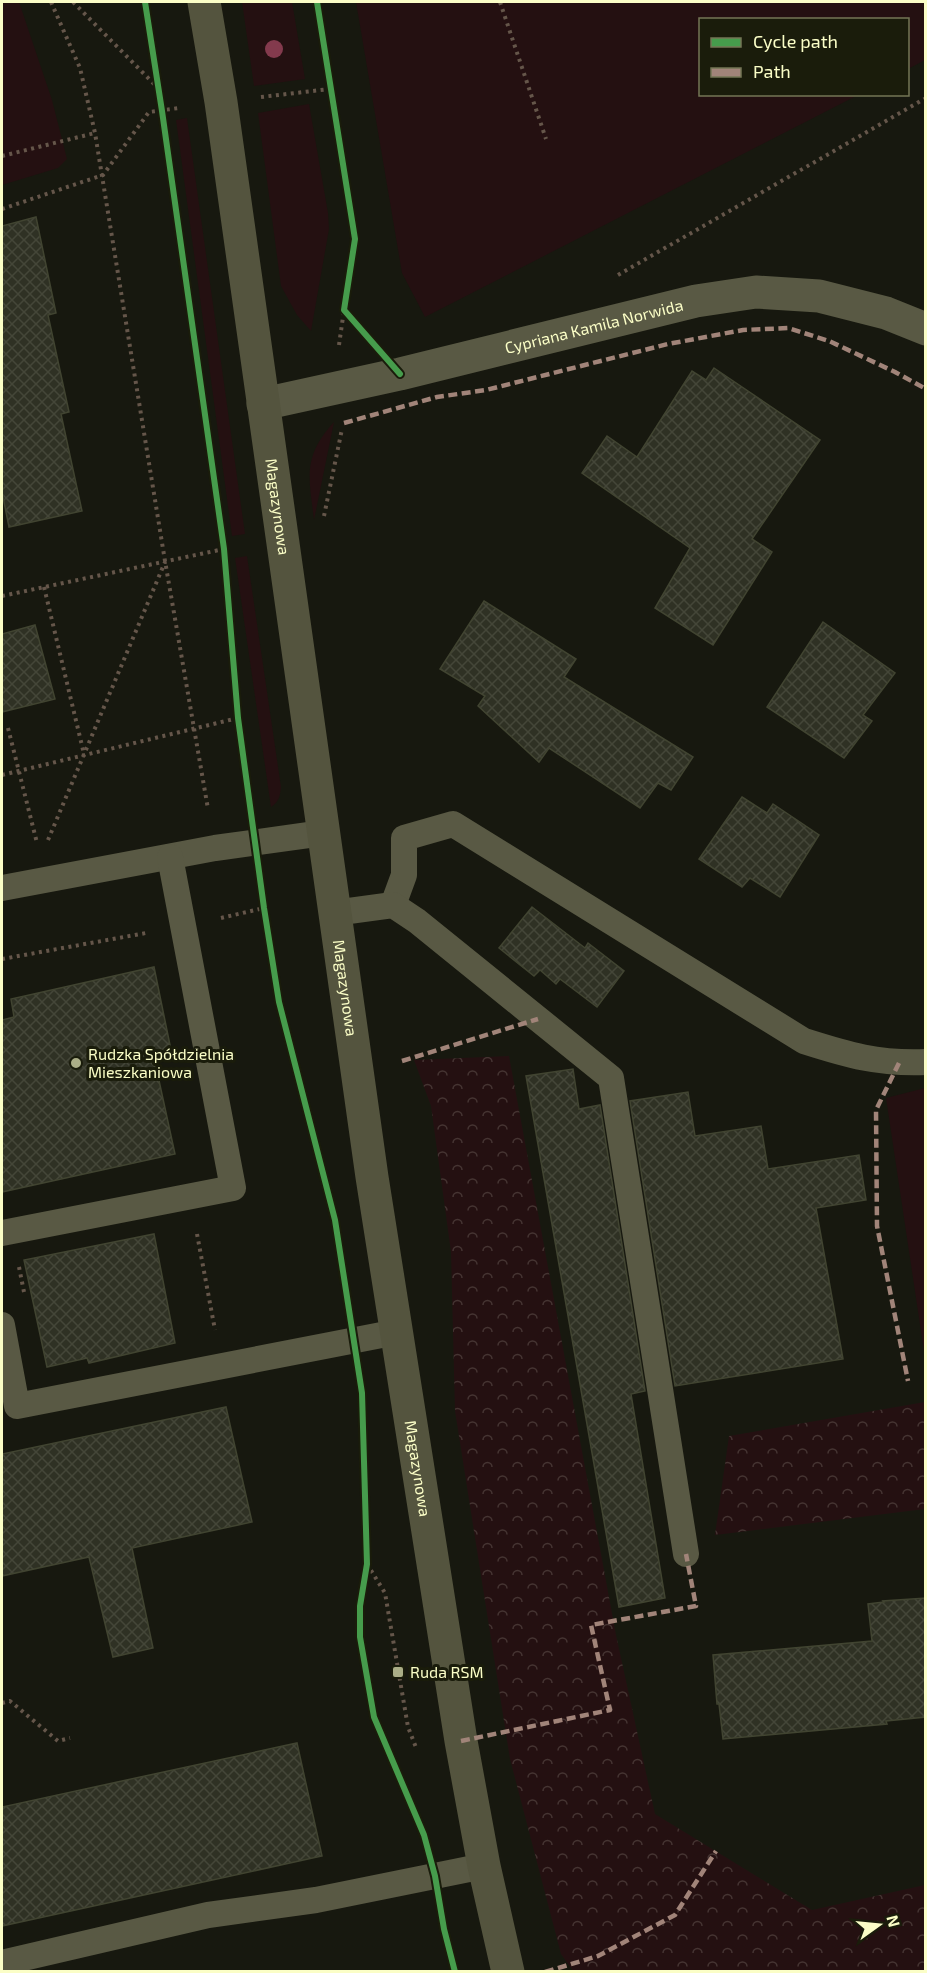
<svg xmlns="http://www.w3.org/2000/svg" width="927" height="1973" font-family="'Exo 2',sans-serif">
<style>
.green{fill:#241011}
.forest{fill:url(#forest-crowns)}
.building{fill:url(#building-cross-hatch);stroke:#414431;stroke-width:1.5}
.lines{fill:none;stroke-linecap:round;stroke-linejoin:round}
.path{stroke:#65564a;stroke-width:4;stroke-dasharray:3 4.5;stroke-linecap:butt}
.lane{stroke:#595944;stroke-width:26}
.street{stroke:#595944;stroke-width:33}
.secondary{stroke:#54543e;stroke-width:33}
.quiet{stroke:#a18479;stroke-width:4.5;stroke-dasharray:9 4.5;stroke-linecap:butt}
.cycleway-casing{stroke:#1a1c0b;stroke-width:10}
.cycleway{stroke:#469c4c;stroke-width:6}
.tree{fill:#833a4d}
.poi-dot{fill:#abae87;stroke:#1a1c0b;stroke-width:2}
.labels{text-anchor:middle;stroke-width:6;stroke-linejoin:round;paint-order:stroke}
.street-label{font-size:16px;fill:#fbfec7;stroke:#1a1c0b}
.poi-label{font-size:16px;fill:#fbfec7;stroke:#1a1c0b;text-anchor:start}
</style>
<defs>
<pattern id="forest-crowns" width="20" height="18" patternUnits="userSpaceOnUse" patternTransform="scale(1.5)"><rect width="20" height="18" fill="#241011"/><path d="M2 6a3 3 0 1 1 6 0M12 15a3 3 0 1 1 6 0" fill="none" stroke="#453432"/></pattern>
<pattern id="building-cross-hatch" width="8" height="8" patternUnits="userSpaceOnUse" patternTransform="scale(1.5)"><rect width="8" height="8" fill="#2f3124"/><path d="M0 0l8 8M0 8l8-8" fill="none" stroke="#444638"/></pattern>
</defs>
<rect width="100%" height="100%" fill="#17180f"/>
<g class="green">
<path d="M 2,2 L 19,2 L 52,100 L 67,159 L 58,168 L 2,185 Z"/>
<path d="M 242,2 L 292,2 L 305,79 L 254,86 Z"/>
<path d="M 356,2 L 925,2 L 925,60 L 908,69 L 908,20 L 700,20 L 700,94 L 858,95 L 425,317 L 402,273 Z"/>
<path d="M 309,104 L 328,213 L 329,229 L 311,331 L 297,315 L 281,286 L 258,113 Z"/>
<path d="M 187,118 L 245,534 L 232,536 L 176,120 Z"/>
<path d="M 334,422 L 314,520 C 309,478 302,457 334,422 Z"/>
<path d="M 247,556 L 281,787 C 280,796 279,802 271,807 L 235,558 Z"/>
<path d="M 925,1088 L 926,1088 L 925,1358 L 886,1098 Z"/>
</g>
<g class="forest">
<path d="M 509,1056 L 616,1635 L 655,1814 L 812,1910 L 925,1885 L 925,1971 L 573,1971 L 561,1954 L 510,1759 L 455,1411 L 451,1252 L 431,1106 L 414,1060 Z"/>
<path d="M 925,1402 L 925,1509 L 715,1535 L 729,1436 Z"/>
</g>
<g class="building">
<path d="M 36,217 L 56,313 L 48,315 L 69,412 L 61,414 L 82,511 L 9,527 L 2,492 L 2,226 Z"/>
<path d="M 714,368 L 820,440 L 752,539 L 772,552 L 713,645 L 655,608 L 690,548 L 582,473 L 607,436 L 637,457 L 692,371 L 706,380 Z"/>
<path d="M 484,601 L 576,659 L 564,677 L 693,757 L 671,790 L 658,783 L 640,808 L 549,748 L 539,762 L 478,706 L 485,696 L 440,669 Z"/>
<path d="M 823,622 L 895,673 L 863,715 L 872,721 L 844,758 L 767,707 Z"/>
<path d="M 35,625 L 55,699 L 2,712 L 2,634 Z"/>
<path d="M 742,797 L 767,813 L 773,804 L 819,835 L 780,897 L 750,878 L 742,887 L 699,859 Z"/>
<path d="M 532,907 L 585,948 L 588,943 L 624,971 L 597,1007 L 560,979 L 556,984 L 540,970 L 534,976 L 499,948 Z"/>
<path d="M 154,967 L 171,1050 L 153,1053 L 175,1154 L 2,1192 L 2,1020 L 14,1017 L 11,999 Z"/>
<path d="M 573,1069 L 579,1109 L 600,1105 L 645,1391 L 631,1394 L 665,1598 L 619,1607 L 526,1076 Z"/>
<path d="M 688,1092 L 695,1136 L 761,1126 L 768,1169 L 859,1155 L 866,1200 L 816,1208 L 843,1359 L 675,1386 L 630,1101 Z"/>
<path d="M 154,1234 L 175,1343 L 89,1363 L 87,1358 L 47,1367 L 24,1260 Z"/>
<path d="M 226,1407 L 252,1522 L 132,1548 L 153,1648 L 113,1657 L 89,1557 L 2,1576 L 2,1454 Z"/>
<path d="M 926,1598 L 926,1717 L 886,1721 L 887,1724 L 723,1739 L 719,1704 L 717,1704 L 713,1655 L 872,1641 L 868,1604 L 884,1602 L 883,1601 Z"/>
<path d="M 297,1743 L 322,1856 L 2,1926 L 2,1807 Z"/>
</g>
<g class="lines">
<g class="path">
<path d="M 51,2 L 80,68 L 95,133 L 165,561 L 208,809"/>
<path d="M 73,2 L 159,89"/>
<path d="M 500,2 L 546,139"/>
<path d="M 261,97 L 330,89"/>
<path d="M 2,156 L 95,133"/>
<path d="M 2,209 L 103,175 L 149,112 L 179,108"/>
<path d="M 618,275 L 926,98"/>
<path d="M 339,345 L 344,310"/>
<path d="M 324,516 L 342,429"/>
<path d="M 44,587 L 84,754"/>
<path d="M 2,596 L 224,549"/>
<path d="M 8,728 L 37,843"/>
<path d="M 2,775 L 238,718"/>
<path d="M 48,840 L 165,562"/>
<path d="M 221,918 L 264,908"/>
<path d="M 2,959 L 146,933"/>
<path d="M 197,1234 L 215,1330"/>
<path d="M 19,1267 L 24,1292"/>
<path d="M 367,1564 L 385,1593 L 408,1727 L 417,1750"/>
<path d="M 2,1703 L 10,1701 L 58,1741 L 70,1738"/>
</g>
<g class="lane">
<path d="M 2,888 L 215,848 L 323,833"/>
<path d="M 393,905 L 404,875 L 404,838 L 453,824 L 804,1041 C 848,1055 878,1064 926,1062"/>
<path d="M 334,913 L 393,905 L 417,921 L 611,1078 L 686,1554"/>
<path d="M 2,1233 L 233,1188 L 170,857"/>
<path d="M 2,1325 L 17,1406 L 397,1332"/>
<path d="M 2,1963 L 208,1915 L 316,1900 L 484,1866"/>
</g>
<path class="street" id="s1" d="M 263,404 L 400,374 L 696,301 L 756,292 L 819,296 L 886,313 L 926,329"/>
<path class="secondary" id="s2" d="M 204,2 L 221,102 L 372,1177 L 461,1741 L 484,1866 L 508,1972"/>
<g class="quiet">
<path d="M 344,423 L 437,397 L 486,390 L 668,344 L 743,330 L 788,328 L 829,341 L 895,372 L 926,389"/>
<path d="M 402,1061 L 538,1019"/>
<path d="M 899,1063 L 876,1110 L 877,1226 L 908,1381"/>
<path d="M 461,1741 L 610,1710 L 591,1625 L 696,1606 L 686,1554"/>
<path d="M 545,1972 L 598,1956 L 675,1915 L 716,1851"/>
</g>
<defs>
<g id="cycleway">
<path d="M 145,2 L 162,111 L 224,549 L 238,718 L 264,908 L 279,1002 L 335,1220 L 362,1393 L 367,1564 L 360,1606 L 360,1637 L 374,1717 L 424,1835 L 435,1876 L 444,1929 L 455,1972"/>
<path d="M 317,2 L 355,239 L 344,310 L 400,374"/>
</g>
</defs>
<use href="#cycleway" class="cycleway-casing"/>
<use href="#cycleway" class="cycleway"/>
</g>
<circle class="tree" cx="274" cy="49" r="9"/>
<g class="poi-dot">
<circle cx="76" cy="1063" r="6"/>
<rect x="392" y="1666" width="12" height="12" rx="3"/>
</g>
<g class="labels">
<g class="street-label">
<text dy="6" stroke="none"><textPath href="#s1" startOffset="340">Cypriana Kamila Norwida</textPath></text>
<text dy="6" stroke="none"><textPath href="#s2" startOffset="510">Magazynowa</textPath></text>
<text dy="6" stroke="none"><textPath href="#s2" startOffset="996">Magazynowa</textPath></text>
<text dy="6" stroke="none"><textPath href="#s2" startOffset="1482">Magazynowa</textPath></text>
</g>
<g class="poi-label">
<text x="88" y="1060">Rudzka Spółdzielnia<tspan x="88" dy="18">Mieszkaniowa</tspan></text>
<text x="410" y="1678">Ruda RSM</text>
</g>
</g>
<rect width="927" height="1973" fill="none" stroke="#fbfec7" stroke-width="6"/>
<rect x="699" y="18" width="210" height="78" fill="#1a1c0b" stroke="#747656" stroke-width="1.5"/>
<rect x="711" y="38" width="30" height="9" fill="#469c4c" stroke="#747656" stroke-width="1.5"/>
<text x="753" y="48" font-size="18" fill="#fbfec7">Cycle path</text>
<rect x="711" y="68" width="30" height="9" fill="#a18479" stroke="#747656" stroke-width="1.5"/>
<text x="753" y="78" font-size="18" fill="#fbfec7">Path</text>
<g transform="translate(879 1925) rotate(75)" stroke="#1a1c0b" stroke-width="4.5" paint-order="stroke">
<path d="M0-4.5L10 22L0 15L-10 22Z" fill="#fbfec7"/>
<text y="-9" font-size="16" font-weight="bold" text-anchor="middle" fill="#fbfec7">N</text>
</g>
</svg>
